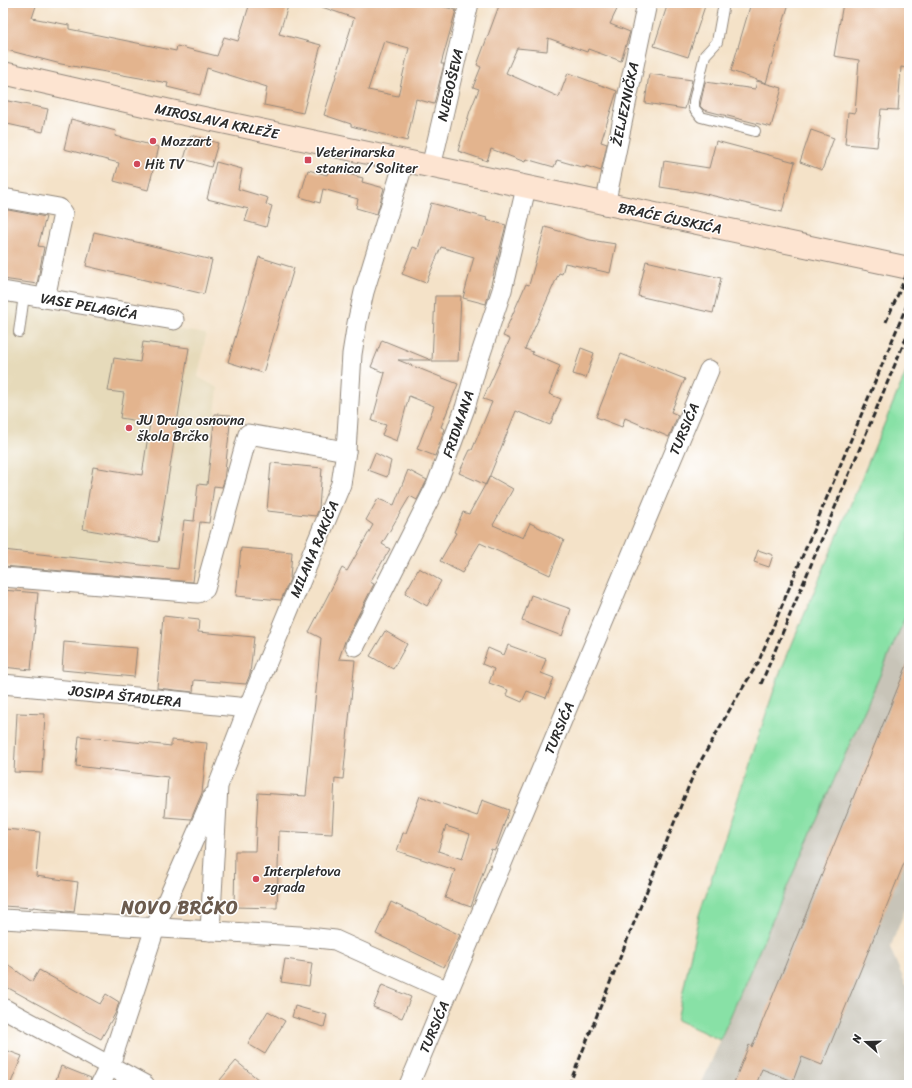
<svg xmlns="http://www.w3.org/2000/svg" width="912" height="1088" font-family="Sriracha,sans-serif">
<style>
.built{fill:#e6daba}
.industrial{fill:#c8c4b8}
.green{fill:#88e1a6;stroke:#5a8668}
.building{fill:#e3b48e;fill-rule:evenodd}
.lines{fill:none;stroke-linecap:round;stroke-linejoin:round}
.lane-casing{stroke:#90867a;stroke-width:12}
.street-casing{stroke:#90867a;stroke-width:21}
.secondary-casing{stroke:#90867a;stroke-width:24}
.lane{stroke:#fff;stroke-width:10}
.street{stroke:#fff;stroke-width:19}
.secondary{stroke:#fde4d1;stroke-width:22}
.rail{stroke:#2b2b2b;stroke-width:3;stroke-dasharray:6 3;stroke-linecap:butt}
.poi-dot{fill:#d1495b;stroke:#fff;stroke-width:1.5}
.labels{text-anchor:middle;stroke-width:3;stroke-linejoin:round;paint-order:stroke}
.street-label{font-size:14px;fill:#2b2b2b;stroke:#fff}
.poi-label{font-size:14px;fill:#2b2b2b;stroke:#fff;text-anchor:start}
.district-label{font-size:18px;font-weight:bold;letter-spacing:1px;fill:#6b5b4e;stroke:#fff}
</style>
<rect width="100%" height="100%" fill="#fff"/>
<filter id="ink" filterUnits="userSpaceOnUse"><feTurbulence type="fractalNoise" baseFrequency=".025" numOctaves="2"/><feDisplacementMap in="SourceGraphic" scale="8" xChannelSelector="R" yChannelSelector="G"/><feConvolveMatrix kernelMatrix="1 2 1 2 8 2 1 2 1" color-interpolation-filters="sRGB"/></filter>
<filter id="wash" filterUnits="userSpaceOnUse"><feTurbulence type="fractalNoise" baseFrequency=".012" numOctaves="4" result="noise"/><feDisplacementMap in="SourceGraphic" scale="16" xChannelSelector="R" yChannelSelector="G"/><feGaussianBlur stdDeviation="0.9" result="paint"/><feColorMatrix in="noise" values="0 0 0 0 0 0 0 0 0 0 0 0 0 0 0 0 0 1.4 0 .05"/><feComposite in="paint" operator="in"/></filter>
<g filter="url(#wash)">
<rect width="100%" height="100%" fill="#f4e2c8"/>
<path class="built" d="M 3,300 L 206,334 L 198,377 L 218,388 L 207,485 L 198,485 L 194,521 L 184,520 L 178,569 L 3,550 Z"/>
<path class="industrial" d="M 909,609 L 909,900 L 890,948 L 909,992 L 909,1085 L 701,1085 Z"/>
<path class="green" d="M 909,365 L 909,609 L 720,1040 L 677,1020 L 699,915 L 779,675 Z"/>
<g id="blocks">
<g class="building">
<path d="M 3,3 L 37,3 L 32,18 L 69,25 L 69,29 L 176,51 L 177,46 L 217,56 L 224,37 L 238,41 L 250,3 L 289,3 L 279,34 L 321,45 L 303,113 L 264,105 L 267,87 L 207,68 L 200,95 L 167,87 L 168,83 L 61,64 L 3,49 Z"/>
<path d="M 316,3 L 429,3 L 456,10 L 441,64 L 444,64 L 434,104 L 416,99 L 407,141 L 351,126 L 351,124 L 324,115 L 354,18 L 316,5 ZM 384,41 L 409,48 L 398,96 L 368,90 Z"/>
<path d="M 500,3 L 620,3 L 610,24 L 630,32 L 621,61 L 588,49 L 587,52 L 548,38 L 547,51 L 517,48 L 506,73 L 559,97 L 568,73 L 617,91 L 601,142 L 607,144 L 601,171 L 586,166 L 585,168 L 557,160 L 554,167 L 526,159 L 525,162 L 491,149 L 487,161 L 458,151 L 470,111 L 479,89 L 473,87 L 481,67 L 477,65 Z"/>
<path d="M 668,3 L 706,3 L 688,57 L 654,46 Z"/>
<path d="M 751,3 L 789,3 L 766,83 L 731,71 Z"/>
<path d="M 843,3 L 909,3 L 909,52 L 907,68 L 901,67 L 898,110 L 881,109 L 877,147 L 845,144 L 848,112 L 855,113 L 859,60 L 834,56 Z"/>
<path d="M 649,74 L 692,80 L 685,109 L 645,103 Z"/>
<path d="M 757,81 L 782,88 L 771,127 L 704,110 L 700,106 L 705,82 L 755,89 Z"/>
<path d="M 3,100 L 48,109 L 43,132 L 3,123 Z"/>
<path d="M 71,119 L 116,131 L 115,136 L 159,147 L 148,190 L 114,181 L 119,163 L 64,149 Z"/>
<path d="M 811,130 L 834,138 L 822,170 L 800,162 Z"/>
<path d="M 191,135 L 218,143 L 211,167 L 184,159 Z"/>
<path d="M 716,141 L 795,162 L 782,212 L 693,191 L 693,192 L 660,187 L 664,161 L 709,168 Z"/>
<path d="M 216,162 L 242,169 L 238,189 L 268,198 L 266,204 L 272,206 L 266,227 L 245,221 L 249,209 L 207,199 Z"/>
<path d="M 329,169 L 363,178 L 362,182 L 384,188 L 377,214 L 356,208 L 358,199 L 323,189 L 320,203 L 300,197 L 308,170 L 327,175 Z"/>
<path d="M 431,203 L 487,218 L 486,220 L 506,225 L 486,304 L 463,298 L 474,257 L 441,247 L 426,283 L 402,274 L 413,247 L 418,249 Z"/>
<path d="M 3,209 L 46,217 L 38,246 L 44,247 L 37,284 L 3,279 Z"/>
<path d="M 545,227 L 590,240 L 616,244 L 610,273 L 565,263 L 562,274 L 559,273 L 525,349 L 533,352 L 532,354 L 560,366 L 549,394 L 561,399 L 550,425 L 516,411 L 486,485 L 459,473 L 470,450 L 472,450 L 492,402 L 483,399 L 510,339 L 503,336 L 526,284 L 529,285 Z"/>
<path d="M 94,232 L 212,260 L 204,294 L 86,266 Z"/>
<path d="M 259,257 L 294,268 L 263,373 L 228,362 Z"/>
<path d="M 646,261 L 721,278 L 713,313 L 638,296 Z"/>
<path d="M 435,296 L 461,296 L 458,361 L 432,361 Z"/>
<path d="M 382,340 L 431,360 L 398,360 L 458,384 L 441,427 L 445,429 L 435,456 L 417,449 L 434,406 L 409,396 L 397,441 L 382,435 L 386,425 L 372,421 L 385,373 L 371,367 Z"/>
<path d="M 143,342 L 189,348 L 158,542 L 83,529 L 93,467 L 142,475 L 150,423 L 120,418 L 124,393 L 108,391 L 114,358 L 140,362 Z"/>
<path d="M 581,348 L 594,353 L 586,378 L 573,374 Z"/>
<path d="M 621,354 L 685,379 L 671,412 L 678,415 L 669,437 L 625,418 L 622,427 L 596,417 Z"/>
<path d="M 215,414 L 231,415 L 224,481 L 222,487 L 214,486 L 209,523 L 200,522 L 193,582 L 3,566 L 3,550 L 178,569 L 184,520 L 194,521 L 198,484 L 207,485 Z"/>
<path d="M 375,453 L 391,461 L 387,477 L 368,470 Z"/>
<path d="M 271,463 L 322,468 L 319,508 L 316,516 L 267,511 Z"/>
<path d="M 408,470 L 427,480 L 417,500 L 410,496 L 382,544 L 390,549 L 370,582 L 374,584 L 345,641 L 339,659 L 355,660 L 343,779 L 335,778 L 332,834 L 279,831 L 277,908 L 234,907 L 235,851 L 255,851 L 258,793 L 306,796 L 321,638 L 309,632 L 342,568 L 347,571 L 373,525 L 366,520 L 378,499 L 394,505 Z"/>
<path d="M 490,476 L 513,489 L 493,525 L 523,538 L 530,523 L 564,540 L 550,575 L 480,543 L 462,573 L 440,561 L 456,533 L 454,532 L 463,512 L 469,514 Z"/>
<path d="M 241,548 L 292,552 L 290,579 L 281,600 L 236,596 Z"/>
<path d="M 758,550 L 773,555 L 769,567 L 754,562 Z"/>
<path d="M 419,568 L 441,581 L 427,606 L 405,593 Z"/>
<path d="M 3,590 L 38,593 L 31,670 L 3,667 Z"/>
<path d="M 531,595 L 571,609 L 562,636 L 522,621 Z"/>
<path d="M 163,616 L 199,620 L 198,632 L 254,637 L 250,674 L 246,684 L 194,680 L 193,692 L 157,688 Z"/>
<path d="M 385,631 L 407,644 L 393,669 L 370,656 Z"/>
<path d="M 64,642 L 137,648 L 134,677 L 62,670 Z"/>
<path d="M 508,645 L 546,659 L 541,673 L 554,678 L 546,698 L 527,691 L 522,702 L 506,695 L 508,690 L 489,683 L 494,669 L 482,664 L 488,648 L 504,655 Z"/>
<path d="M 909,660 L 909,851 L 822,1065 L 802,1057 L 793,1081 L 762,1069 L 756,1085 L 733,1085 L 749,1045 L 752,1047 Z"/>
<path d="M 17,713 L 45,714 L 42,773 L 14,772 Z"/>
<path d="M 79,736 L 171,746 L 171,740 L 207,743 L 202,793 L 191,819 L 165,817 L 168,777 L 76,766 Z"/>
<path d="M 420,796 L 477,816 L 482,800 L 509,810 L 495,850 L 491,849 L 471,907 L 445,898 L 455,870 L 397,851 L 403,833 L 406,833 ZM 446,826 L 470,834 L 462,859 L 438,851 Z"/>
<path d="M 4,829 L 40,832 L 36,876 L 78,882 L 74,912 L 33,907 L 33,908 L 3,906 Z"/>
<path d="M 391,902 L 460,935 L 444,967 L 376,934 Z"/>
<path d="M 285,959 L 312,963 L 309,986 L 281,982 Z"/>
<path d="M 3,961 L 32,982 L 39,970 L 100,1004 L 106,994 L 119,1002 L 116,1012 L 101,1039 L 3,985 Z"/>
<path d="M 382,985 L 411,997 L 402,1018 L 373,1007 Z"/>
<path d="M 295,1006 L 327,1015 L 324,1027 L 292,1017 Z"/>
<path d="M 268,1011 L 285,1021 L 265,1054 L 248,1044 Z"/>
<path d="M 3,1049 L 22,1056 L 10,1085 L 3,1085 Z"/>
<path d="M 236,1061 L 265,1085 L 227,1085 L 220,1080 Z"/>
<path d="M 61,1066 L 91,1078 L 89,1085 L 54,1085 Z"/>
</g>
</g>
</g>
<g filter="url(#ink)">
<use href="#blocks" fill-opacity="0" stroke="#90867a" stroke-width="1"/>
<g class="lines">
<defs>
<g id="lane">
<path d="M 724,3 L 717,42 L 705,55 L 694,101 L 694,108 L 701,117 L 755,131"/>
<path d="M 19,332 L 24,295"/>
</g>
<g id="street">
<path d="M 431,167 L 469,3"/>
<path d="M 3,198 L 59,208 L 63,214 L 45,298"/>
<path d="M 605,205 L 647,3"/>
<path d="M 3,291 L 174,320"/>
<path d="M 3,577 L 198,593 L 205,589 L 248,434 L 346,451"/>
<path d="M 355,646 L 436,486 L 465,408 L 478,362 L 502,290 L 526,188"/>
<path d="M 3,684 L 248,708"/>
<path d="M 3,919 L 299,936 L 335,940 L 448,991"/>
<path d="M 210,931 L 218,786 L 248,708 L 341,484 L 346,451 L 352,354 L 357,323 L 364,292 L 404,162"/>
<path d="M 3,1008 L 145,1085"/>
<path d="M 100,1085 L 110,1065 L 155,928 L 213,796"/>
<path d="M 409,1085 L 709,370"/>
</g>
<path id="secondary" d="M 3,73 L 166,110 L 909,268"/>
</defs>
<use href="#lane" class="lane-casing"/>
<use href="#street" class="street-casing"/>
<use href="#secondary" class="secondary-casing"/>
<use href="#lane" class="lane"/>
<use href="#street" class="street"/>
<use href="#secondary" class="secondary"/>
<g class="rail">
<path d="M 886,322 L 909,269"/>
<path d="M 761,684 L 909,331"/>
<path d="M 569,1085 L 694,773 L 734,702 L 758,663 L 909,300"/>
</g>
</g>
</g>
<g class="poi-dot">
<circle cx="153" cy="141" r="4"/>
<rect x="304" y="156" width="8" height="8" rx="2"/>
<circle cx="137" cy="164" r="4"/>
<circle cx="129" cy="428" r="4"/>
<circle cx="256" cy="879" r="4"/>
</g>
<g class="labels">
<g class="street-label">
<text transform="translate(450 85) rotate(-77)" y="5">NJEGOŠEVA</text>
<text transform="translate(625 104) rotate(-78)" y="5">ŽELJEZNIČKA</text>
<text transform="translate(217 121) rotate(12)" y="5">MIROSLAVA KRLEŽE</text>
<text transform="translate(670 218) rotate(12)" y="5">BRAĆE ĆUSKIĆA</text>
<text transform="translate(89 306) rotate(10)" y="5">VASE PELAGIĆA</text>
<text transform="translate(458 424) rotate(-71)" y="5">FRIDMANA</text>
<text transform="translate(684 429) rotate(-67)" y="5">TURSIĆA</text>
<text transform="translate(314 549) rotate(-67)" y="5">MILANA RAKIČA</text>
<text transform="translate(125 696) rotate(6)" y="5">JOSIPA ŠTADLERA</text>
<text transform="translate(559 728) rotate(-67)" y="5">TURSIĆA</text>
<text transform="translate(434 1027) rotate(-67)" y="5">TURSIĆA</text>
</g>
<g class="poi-label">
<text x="161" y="146">Mozzart</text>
<text x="316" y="157">Veterinarska<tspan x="316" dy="16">stanica / Soliter</tspan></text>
<text x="145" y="169">Hit TV</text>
<text x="137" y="425">JU Druga osnovna<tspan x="137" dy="16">škola Brčko</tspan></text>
<text x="264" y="876">Interpletova<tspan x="264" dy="16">zgrada</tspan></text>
</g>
<g class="district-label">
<text x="180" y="914">NOVO BRČKO</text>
</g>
</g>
<rect width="912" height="1088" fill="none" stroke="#fff" stroke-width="16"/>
<g transform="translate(866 1042) rotate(290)" stroke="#ffffff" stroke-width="3" paint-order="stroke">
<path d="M0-3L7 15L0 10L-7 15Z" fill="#2b2b2b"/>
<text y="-6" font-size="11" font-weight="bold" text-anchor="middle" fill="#2b2b2b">N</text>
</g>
</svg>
